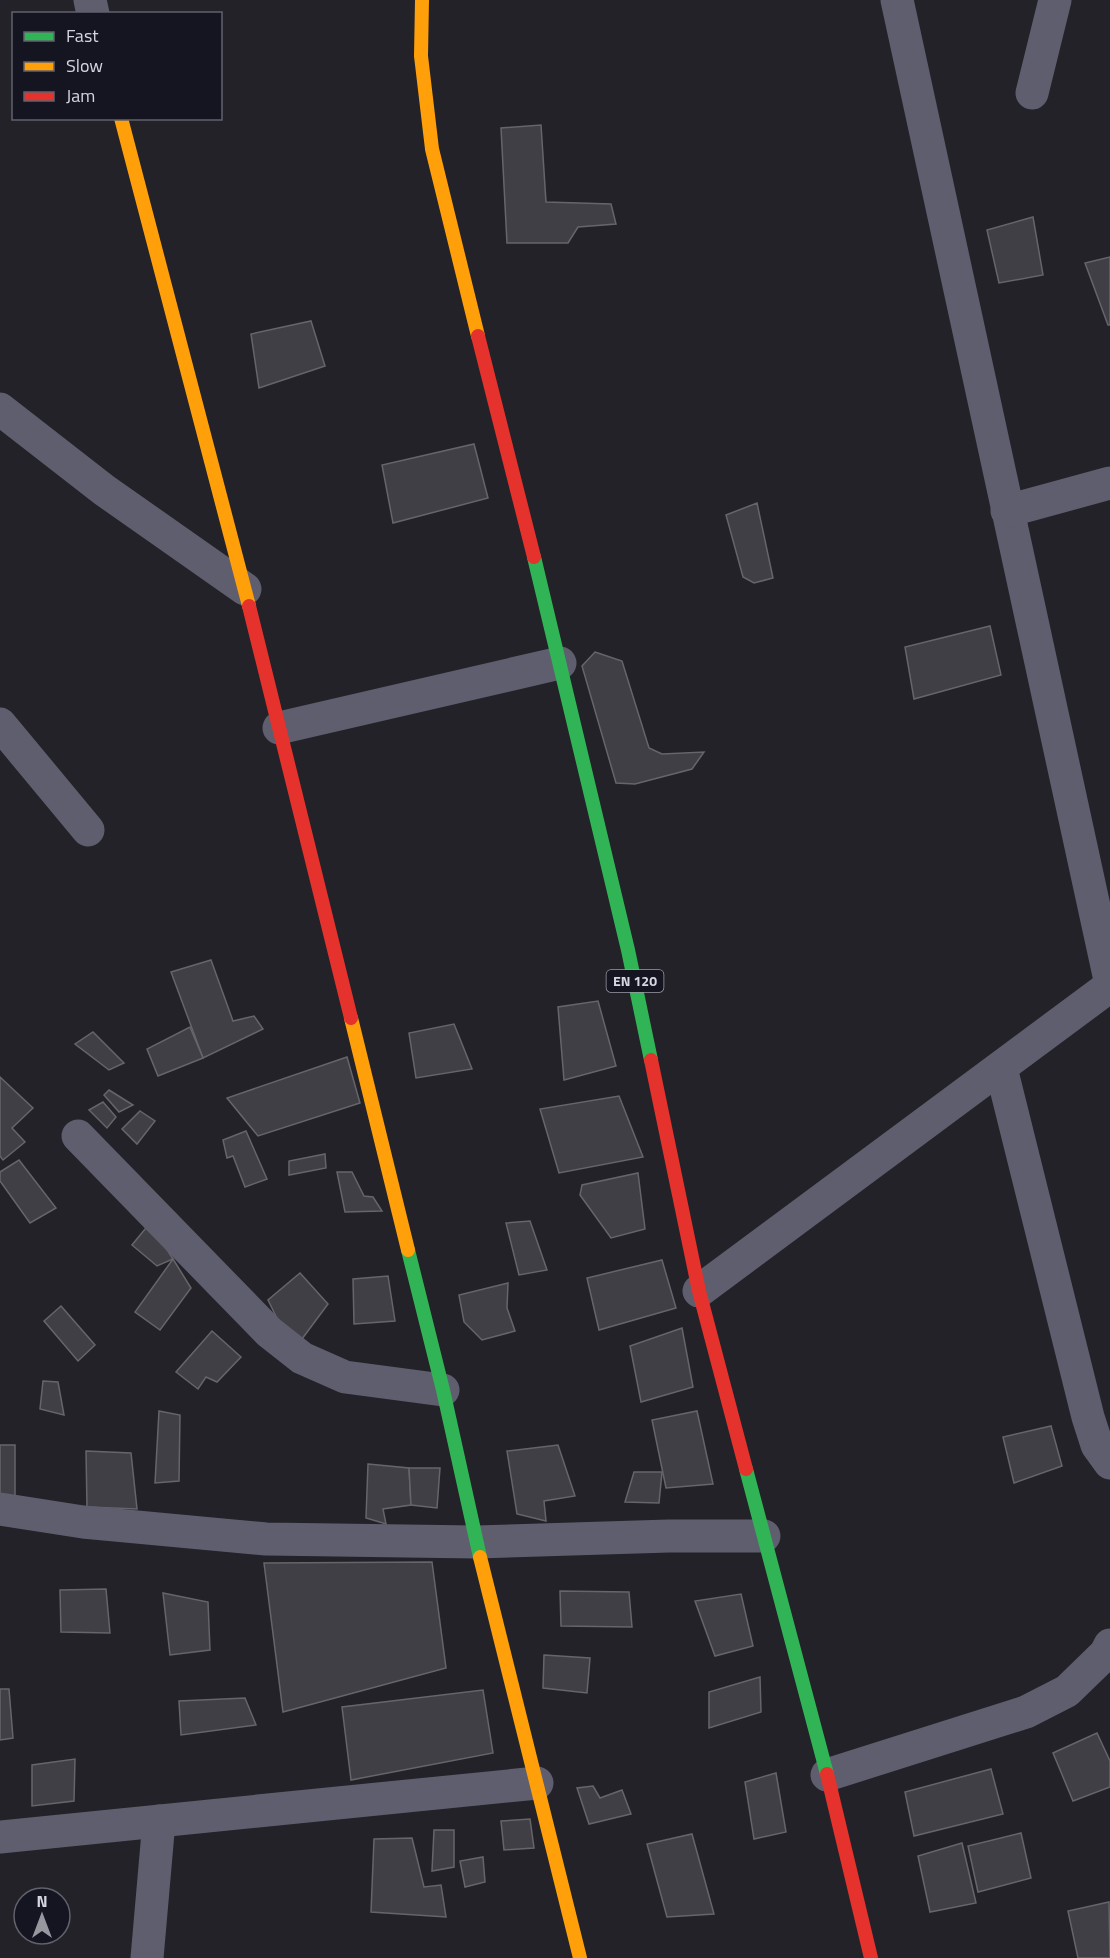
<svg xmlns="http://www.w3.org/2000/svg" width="1110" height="1958" font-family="'Titillium Web',sans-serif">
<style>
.building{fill:#3f3f45;stroke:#65656b;stroke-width:1.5}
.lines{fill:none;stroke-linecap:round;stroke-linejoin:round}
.street{stroke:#5f5e6e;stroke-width:33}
.fast{stroke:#30b455;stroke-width:14}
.slow{stroke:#ff9f0a;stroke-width:14}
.jam{stroke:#e5322d;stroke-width:14}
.labels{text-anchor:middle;stroke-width:6;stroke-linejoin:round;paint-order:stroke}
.shield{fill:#151522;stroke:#9c9ca7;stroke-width:1.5}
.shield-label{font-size:14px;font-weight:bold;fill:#d6d6e0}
</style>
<rect width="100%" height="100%" fill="#222228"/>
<g class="building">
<path d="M 541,125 L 546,202 L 611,204 L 616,224 L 578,227 L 568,243 L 507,243 L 501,128 Z"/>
<path d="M 1033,217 L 1043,275 L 999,283 L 987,230 Z"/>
<path d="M 1110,257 L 1110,325 L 1108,325 L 1085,263 Z"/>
<path d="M 311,321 L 325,366 L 259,388 L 251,334 Z"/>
<path d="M 474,444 L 488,498 L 393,523 L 382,465 Z"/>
<path d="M 757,503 L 773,578 L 754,583 L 743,577 L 726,515 Z"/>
<path d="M 990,626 L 1001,675 L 914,699 L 905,647 Z"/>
<path d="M 595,652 L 622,661 L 649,748 L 662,754 L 704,752 L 692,769 L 635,784 L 616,783 L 582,666 Z"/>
<path d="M 211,960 L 233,1021 L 254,1016 L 263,1029 L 203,1058 L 171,972 Z"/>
<path d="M 598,1001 L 616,1066 L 564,1080 L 558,1007 Z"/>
<path d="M 454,1024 L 472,1069 L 416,1078 L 409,1033 Z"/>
<path d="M 190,1027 L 203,1058 L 158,1076 L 147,1049 Z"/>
<path d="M 93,1032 L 124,1063 L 109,1070 L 75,1044 Z"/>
<path d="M 347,1057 L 360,1103 L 258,1136 L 227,1098 Z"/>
<path d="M 0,1077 L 33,1108 L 12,1128 L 25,1142 L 3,1160 L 0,1156 Z"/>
<path d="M 109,1090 L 133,1105 L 119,1112 L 104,1095 Z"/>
<path d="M 619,1096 L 643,1157 L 559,1173 L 540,1109 Z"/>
<path d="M 103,1102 L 116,1117 L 107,1128 L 89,1110 Z"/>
<path d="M 140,1111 L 155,1121 L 137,1144 L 122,1129 Z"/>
<path d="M 246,1131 L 267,1179 L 245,1187 L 233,1156 L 227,1158 L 223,1140 Z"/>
<path d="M 325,1154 L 326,1168 L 289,1175 L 289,1161 Z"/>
<path d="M 19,1160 L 56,1208 L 30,1223 L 0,1181 L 0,1172 Z"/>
<path d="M 337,1172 L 352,1172 L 364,1196 L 373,1197 L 382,1211 L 345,1212 Z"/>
<path d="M 638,1173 L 645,1229 L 611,1238 L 580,1195 L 582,1185 Z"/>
<path d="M 530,1221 L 547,1270 L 519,1275 L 506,1223 Z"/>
<path d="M 150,1223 L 173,1259 L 157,1266 L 132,1245 Z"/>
<path d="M 173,1259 L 191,1288 L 160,1330 L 135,1312 Z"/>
<path d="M 662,1260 L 676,1308 L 599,1330 L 587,1278 Z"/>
<path d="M 300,1273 L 328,1304 L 293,1351 L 268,1300 Z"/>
<path d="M 388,1276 L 395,1321 L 354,1324 L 353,1279 Z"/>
<path d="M 508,1283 L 507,1308 L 515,1331 L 482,1340 L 464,1322 L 459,1295 Z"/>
<path d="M 61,1306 L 95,1345 L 78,1361 L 44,1321 Z"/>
<path d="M 682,1328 L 693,1387 L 641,1402 L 630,1346 Z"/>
<path d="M 212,1331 L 241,1357 L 217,1382 L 206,1377 L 198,1389 L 176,1372 Z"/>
<path d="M 43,1381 L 58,1382 L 64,1415 L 40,1409 Z"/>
<path d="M 159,1411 L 180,1415 L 179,1481 L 155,1483 Z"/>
<path d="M 697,1411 L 713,1484 L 666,1488 L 652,1420 Z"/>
<path d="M 1051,1426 L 1062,1466 L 1014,1483 L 1003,1437 Z"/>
<path d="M 0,1445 L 15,1445 L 15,1500 L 0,1498 Z"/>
<path d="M 558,1445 L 575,1496 L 544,1501 L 546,1521 L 517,1514 L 507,1451 Z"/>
<path d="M 86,1451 L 131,1453 L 137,1509 L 87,1507 Z"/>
<path d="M 368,1464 L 409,1468 L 411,1505 L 383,1509 L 386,1524 L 366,1518 Z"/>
<path d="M 409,1468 L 440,1468 L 437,1508 L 411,1505 Z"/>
<path d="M 634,1472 L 662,1472 L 659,1503 L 625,1502 Z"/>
<path d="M 432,1562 L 446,1668 L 283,1712 L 264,1563 Z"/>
<path d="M 106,1589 L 110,1633 L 61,1632 L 60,1590 Z"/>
<path d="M 560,1591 L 629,1592 L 632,1627 L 561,1626 Z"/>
<path d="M 163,1593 L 208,1602 L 210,1650 L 170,1655 Z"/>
<path d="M 741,1594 L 753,1646 L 715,1656 L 695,1601 Z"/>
<path d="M 544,1655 L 590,1658 L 587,1693 L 543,1688 Z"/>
<path d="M 760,1677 L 761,1712 L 709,1728 L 709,1692 Z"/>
<path d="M 0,1689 L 9,1689 L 13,1738 L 0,1740 Z"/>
<path d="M 483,1690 L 493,1753 L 351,1780 L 342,1707 Z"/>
<path d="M 245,1698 L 256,1725 L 181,1735 L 179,1701 Z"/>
<path d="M 1097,1733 L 1110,1761 L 1110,1787 L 1073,1801 L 1053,1753 Z"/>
<path d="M 75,1759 L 74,1801 L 32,1806 L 32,1765 Z"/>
<path d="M 991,1769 L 1003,1814 L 914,1836 L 905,1792 Z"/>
<path d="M 776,1773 L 786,1832 L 754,1839 L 745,1782 Z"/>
<path d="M 593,1786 L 600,1798 L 622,1790 L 631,1814 L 589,1824 L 577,1788 Z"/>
<path d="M 530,1819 L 534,1848 L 504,1850 L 501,1821 Z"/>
<path d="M 434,1830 L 454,1830 L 454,1867 L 432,1871 Z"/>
<path d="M 1021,1833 L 1031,1878 L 978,1892 L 968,1846 Z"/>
<path d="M 692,1834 L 714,1914 L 667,1917 L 647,1844 Z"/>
<path d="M 412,1838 L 424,1887 L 441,1885 L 446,1917 L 371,1912 L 374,1839 Z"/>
<path d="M 962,1843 L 976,1903 L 930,1912 L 918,1856 Z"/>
<path d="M 483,1857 L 485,1882 L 465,1887 L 460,1861 Z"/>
<path d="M 1109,1902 L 1110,1958 L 1078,1958 L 1068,1911 Z"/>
</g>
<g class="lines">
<g class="street">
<path d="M 90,0 L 93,14"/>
<path d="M 897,0 L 1110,980"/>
<path d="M 1032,93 L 1055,0"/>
<path d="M 0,409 L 104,490 L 245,589"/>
<path d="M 1007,511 L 1110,483"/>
<path d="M 0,724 L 88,830"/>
<path d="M 279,728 L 560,663"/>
<path d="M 1001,1068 L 1088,1417 L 1097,1445 L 1110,1463"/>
<path d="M 78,1136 L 269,1332 L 302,1358 L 345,1377 L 443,1390"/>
<path d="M 699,1291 L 1110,986"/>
<path d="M 0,1509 L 83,1522 L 266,1539 L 476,1542 L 669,1536 L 764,1536"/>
<path d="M 827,1775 L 1026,1712 L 1067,1691 L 1106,1653 L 1110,1645"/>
<path d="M 0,1837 L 537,1783"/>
<path d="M 147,1958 L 159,1821"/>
</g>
<g class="fast">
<path d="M 534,557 L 628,950 L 651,1060"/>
<path d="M 408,1250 L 443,1390 L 480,1557"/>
<path d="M 746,1469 L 827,1774"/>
</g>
<g class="slow">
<path d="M 422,0 L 421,56 L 432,149 L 478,336"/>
<path d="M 121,118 L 249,606"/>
<path d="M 351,1018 L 408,1250"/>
<path d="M 480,1557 L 580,1958"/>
</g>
<g class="jam">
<path d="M 478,336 L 534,557"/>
<path d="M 249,606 L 351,1018"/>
<path d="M 651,1060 L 699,1291 L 746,1469"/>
<path d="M 827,1774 L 871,1958"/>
</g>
</g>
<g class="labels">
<rect class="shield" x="606.5" y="970" width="57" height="22" rx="4.5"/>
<g class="shield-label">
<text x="635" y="986">EN 120</text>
</g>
</g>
<rect x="12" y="12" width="210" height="108" fill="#151522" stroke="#62626e" stroke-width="1.5"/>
<rect x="24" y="32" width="30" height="9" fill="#30b455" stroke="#62626e" stroke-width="1.5"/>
<text x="66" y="42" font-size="18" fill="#d6d6e0">Fast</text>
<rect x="24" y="62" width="30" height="9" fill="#ff9f0a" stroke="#62626e" stroke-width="1.5"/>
<text x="66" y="72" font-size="18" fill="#d6d6e0">Slow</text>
<rect x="24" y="92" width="30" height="9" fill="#e5322d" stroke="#62626e" stroke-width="1.5"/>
<text x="66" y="102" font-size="18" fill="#d6d6e0">Jam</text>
<g transform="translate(42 1916)"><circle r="28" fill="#151522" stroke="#62626e" stroke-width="1.5"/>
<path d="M0-4.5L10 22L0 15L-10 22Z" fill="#9797a0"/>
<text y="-9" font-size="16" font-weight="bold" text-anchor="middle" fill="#d6d6e0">N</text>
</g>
</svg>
